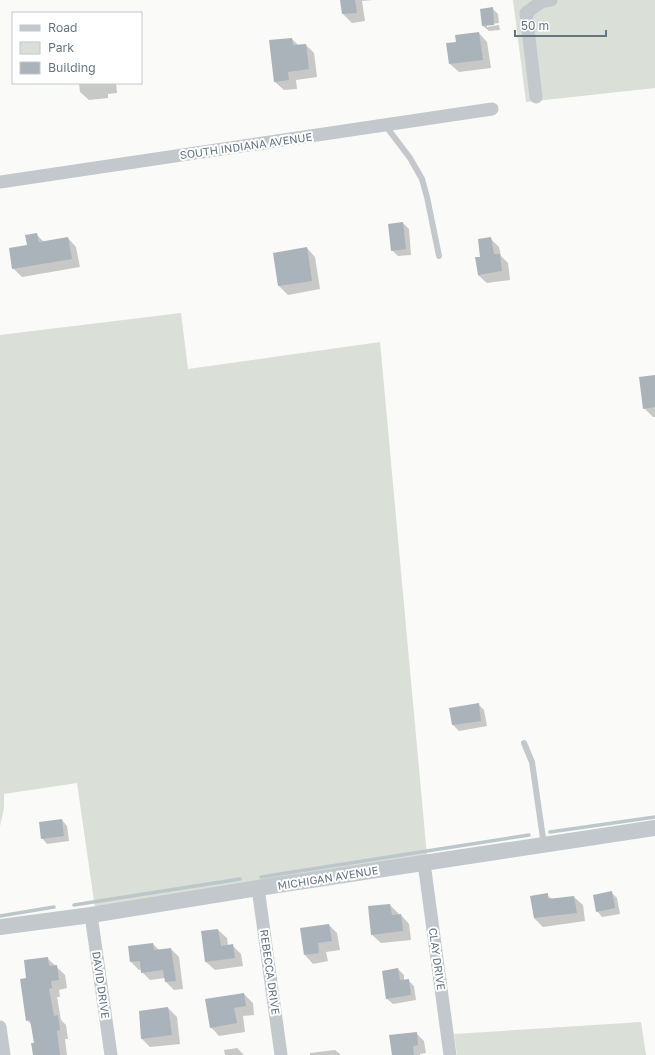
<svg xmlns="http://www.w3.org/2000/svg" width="655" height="1055" font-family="'Golos Text',sans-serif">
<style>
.green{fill:#dadfd7}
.shadow{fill:#0003}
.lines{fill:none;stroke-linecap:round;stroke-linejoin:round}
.stream{stroke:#bbc7cb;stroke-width:3.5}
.building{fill:#aab3b9}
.service{stroke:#c3c8cc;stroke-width:6}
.minor{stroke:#c3c8cc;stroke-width:13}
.tertiary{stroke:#c3c8cc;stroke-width:16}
.labels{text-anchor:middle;stroke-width:4;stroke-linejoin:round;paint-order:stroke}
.street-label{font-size:11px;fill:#657683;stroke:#fff}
</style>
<rect width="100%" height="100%" fill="#fafaf8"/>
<g class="green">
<path d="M 513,0 L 655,0 L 655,88 L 526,102 Z"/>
<path d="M 181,313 L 188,369 L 380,342 L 427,856 L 95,908 L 77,783 L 4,794 L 4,808 L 0,826 L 0,335 Z"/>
<path d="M 641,1022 L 646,1055 L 457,1055 L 454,1034 Z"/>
</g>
<g class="shadow">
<path d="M 341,0 L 373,0 L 362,1 L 365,21 L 352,23 L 343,14 Z"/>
<path d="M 492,8 L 498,14 L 499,23 L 487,25 L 487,27 L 499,25 L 500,30 L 489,31 L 483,26 Z"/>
<path d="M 479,33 L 487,42 L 491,68 L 459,72 L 450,64 L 457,43 Z"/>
<path d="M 292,39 L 299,46 L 306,45 L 314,53 L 317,77 L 296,80 L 297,89 L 284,90 L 275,82 Z"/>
<path d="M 79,83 L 116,83 L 117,93 L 108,94 L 108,98 L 89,100 L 80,92 Z"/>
<path d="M 403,223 L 409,229 L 411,255 L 398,256 L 392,250 Z"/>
<path d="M 36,234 L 44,242 L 68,238 L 76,247 L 80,267 L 22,277 L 13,268 Z"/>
<path d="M 490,238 L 499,247 L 501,256 L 508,263 L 510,280 L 487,283 L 478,275 Z"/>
<path d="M 307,248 L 315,257 L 320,289 L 288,295 L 279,286 L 274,254 Z"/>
<path d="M 655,376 L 655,417 L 653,417 L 644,408 Z"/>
<path d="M 478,704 L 484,710 L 487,726 L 459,731 L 453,725 L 450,709 Z"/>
<path d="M 62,820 L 67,826 L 69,841 L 47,844 L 42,838 Z"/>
<path d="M 611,892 L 617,898 L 620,914 L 602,917 L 597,911 Z"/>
<path d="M 547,895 L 552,899 L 574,897 L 583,905 L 585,921 L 543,927 L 534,918 L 532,897 Z"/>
<path d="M 390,905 L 398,913 L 399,915 L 401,915 L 409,924 L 411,940 L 381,943 L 372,935 Z"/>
<path d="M 329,925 L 337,933 L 340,950 L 326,952 L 328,961 L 313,964 L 305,955 Z"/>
<path d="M 218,930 L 227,938 L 228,946 L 232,945 L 241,954 L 243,966 L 215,970 L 206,962 Z"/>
<path d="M 153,944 L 159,950 L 171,949 L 179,957 L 183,989 L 174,990 L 166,982 L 165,978 L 150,980 L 142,972 L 142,969 L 139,970 L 131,962 Z"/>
<path d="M 47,958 L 65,975 L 67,988 L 59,990 L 60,997 L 57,997 L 61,1020 L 66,1025 L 68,1039 L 65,1039 L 67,1055 L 34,1055 L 35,1044 L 32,1025 L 27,1020 L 27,979 Z"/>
<path d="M 398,969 L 404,975 L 404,980 L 408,980 L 414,986 L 416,1000 L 393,1004 L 387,999 Z"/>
<path d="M 244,994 L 253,1003 L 254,1015 L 243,1016 L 245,1032 L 219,1036 L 211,1027 Z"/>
<path d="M 168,1008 L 177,1017 L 180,1044 L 150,1047 L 142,1039 L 140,1023 Z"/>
<path d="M 416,1033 L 424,1041 L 426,1053 L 420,1054 L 420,1055 L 393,1055 Z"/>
<path d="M 237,1048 L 244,1055 L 225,1055 L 224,1050 Z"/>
<path d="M 335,1050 L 341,1055 L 310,1055 L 310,1053 Z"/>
</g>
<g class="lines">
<g class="stream">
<path d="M 550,832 L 655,817"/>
<path d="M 261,877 L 529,835"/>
<path d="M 74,905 L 240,879"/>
<path d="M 0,916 L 54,907"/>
</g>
</g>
<g class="building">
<path d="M 340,0 L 355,0 L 357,13 L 342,14 Z"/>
<path d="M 493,7 L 494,25 L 482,26 L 480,9 Z"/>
<path d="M 479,32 L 483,60 L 449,64 L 446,43 L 456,42 L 455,35 Z"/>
<path d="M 292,38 L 293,45 L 306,44 L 309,69 L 288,72 L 289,80 L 274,82 L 269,40 Z"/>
<path d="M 403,222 L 406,249 L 391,251 L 388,224 Z"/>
<path d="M 37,233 L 39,242 L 68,237 L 72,259 L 12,269 L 9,248 L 27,245 L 25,235 Z"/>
<path d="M 491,237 L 494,254 L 500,254 L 502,271 L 478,275 L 475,257 L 480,257 L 478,239 Z"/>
<path d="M 307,247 L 312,281 L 278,286 L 273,253 Z"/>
<path d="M 655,375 L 655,407 L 643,409 L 639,377 Z"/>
<path d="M 479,703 L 481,721 L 452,725 L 449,708 Z"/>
<path d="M 62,819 L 64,836 L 41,839 L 39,822 Z"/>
<path d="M 612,891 L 615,908 L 596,912 L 593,895 Z"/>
<path d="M 548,893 L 548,899 L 574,896 L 577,913 L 534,918 L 530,896 Z"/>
<path d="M 390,904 L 392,915 L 401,914 L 403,931 L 371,935 L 368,906 Z"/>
<path d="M 329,924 L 332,941 L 318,943 L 319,953 L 304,955 L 300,928 Z"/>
<path d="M 218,929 L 221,946 L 233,944 L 235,958 L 205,962 L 201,931 Z"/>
<path d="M 153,943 L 154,950 L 171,948 L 176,981 L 165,982 L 163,970 L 141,973 L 140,961 L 130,962 L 128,946 Z"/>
<path d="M 48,957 L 49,966 L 57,965 L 59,980 L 51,981 L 52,988 L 49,989 L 54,1016 L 58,1015 L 60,1030 L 57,1031 L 60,1055 L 33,1055 L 31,1043 L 34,1043 L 30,1020 L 26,1021 L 20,979 L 26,978 L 24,960 Z"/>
<path d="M 398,968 L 400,980 L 409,979 L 411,995 L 386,999 L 382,971 Z"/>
<path d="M 244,993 L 246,1006 L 234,1008 L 237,1023 L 210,1028 L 205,999 Z"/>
<path d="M 168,1007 L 172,1035 L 141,1039 L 139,1011 Z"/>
<path d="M 417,1032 L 418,1045 L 413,1046 L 414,1055 L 392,1055 L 389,1035 Z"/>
</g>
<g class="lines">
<g class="service">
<path d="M 385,125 L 410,158 L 422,179 L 427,197 L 439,256"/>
<path d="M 524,743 L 532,762 L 544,845"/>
</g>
<g class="minor">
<path d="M 536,97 L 526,13 L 541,2 L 551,0"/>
<path d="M 0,182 L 492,109"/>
<path d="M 424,863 L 450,1055"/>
<path d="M 258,888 L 281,1055"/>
<path d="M 91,915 L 111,1055"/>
<path d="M 0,1027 L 4,1055"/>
</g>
<path class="tertiary" d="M 0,927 L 91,915 L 258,888 L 655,828"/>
</g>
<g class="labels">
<g class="street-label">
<text transform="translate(246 146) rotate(-8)" y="4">SOUTH INDIANA AVENUE</text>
<text transform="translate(328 878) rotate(-9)" y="4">MICHIGAN AVENUE</text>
<text transform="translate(437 959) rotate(82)" y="4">CLAY DRIVE</text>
<text transform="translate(270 972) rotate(82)" y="4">REBECCA DRIVE</text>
<text transform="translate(101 985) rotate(82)" y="4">DAVID DRIVE</text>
</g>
</g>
<rect x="12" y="12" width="130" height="72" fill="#ffffff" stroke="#c1c8cd"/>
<rect x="20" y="25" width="20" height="6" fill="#c3c8cc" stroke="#c1c8cd"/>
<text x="48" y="32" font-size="12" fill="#657683">Road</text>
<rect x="20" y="42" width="20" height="12" fill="#dadfd7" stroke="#c1c8cd"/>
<text x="48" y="52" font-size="12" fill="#657683">Park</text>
<rect x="20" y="62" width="20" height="12" fill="#aab3b9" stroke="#c1c8cd"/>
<text x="48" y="72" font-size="12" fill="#657683">Building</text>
<path d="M515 30v6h91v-6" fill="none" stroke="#657683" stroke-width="2"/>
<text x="521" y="30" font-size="12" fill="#657683" stroke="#ffffff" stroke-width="3" paint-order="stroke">50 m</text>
</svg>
